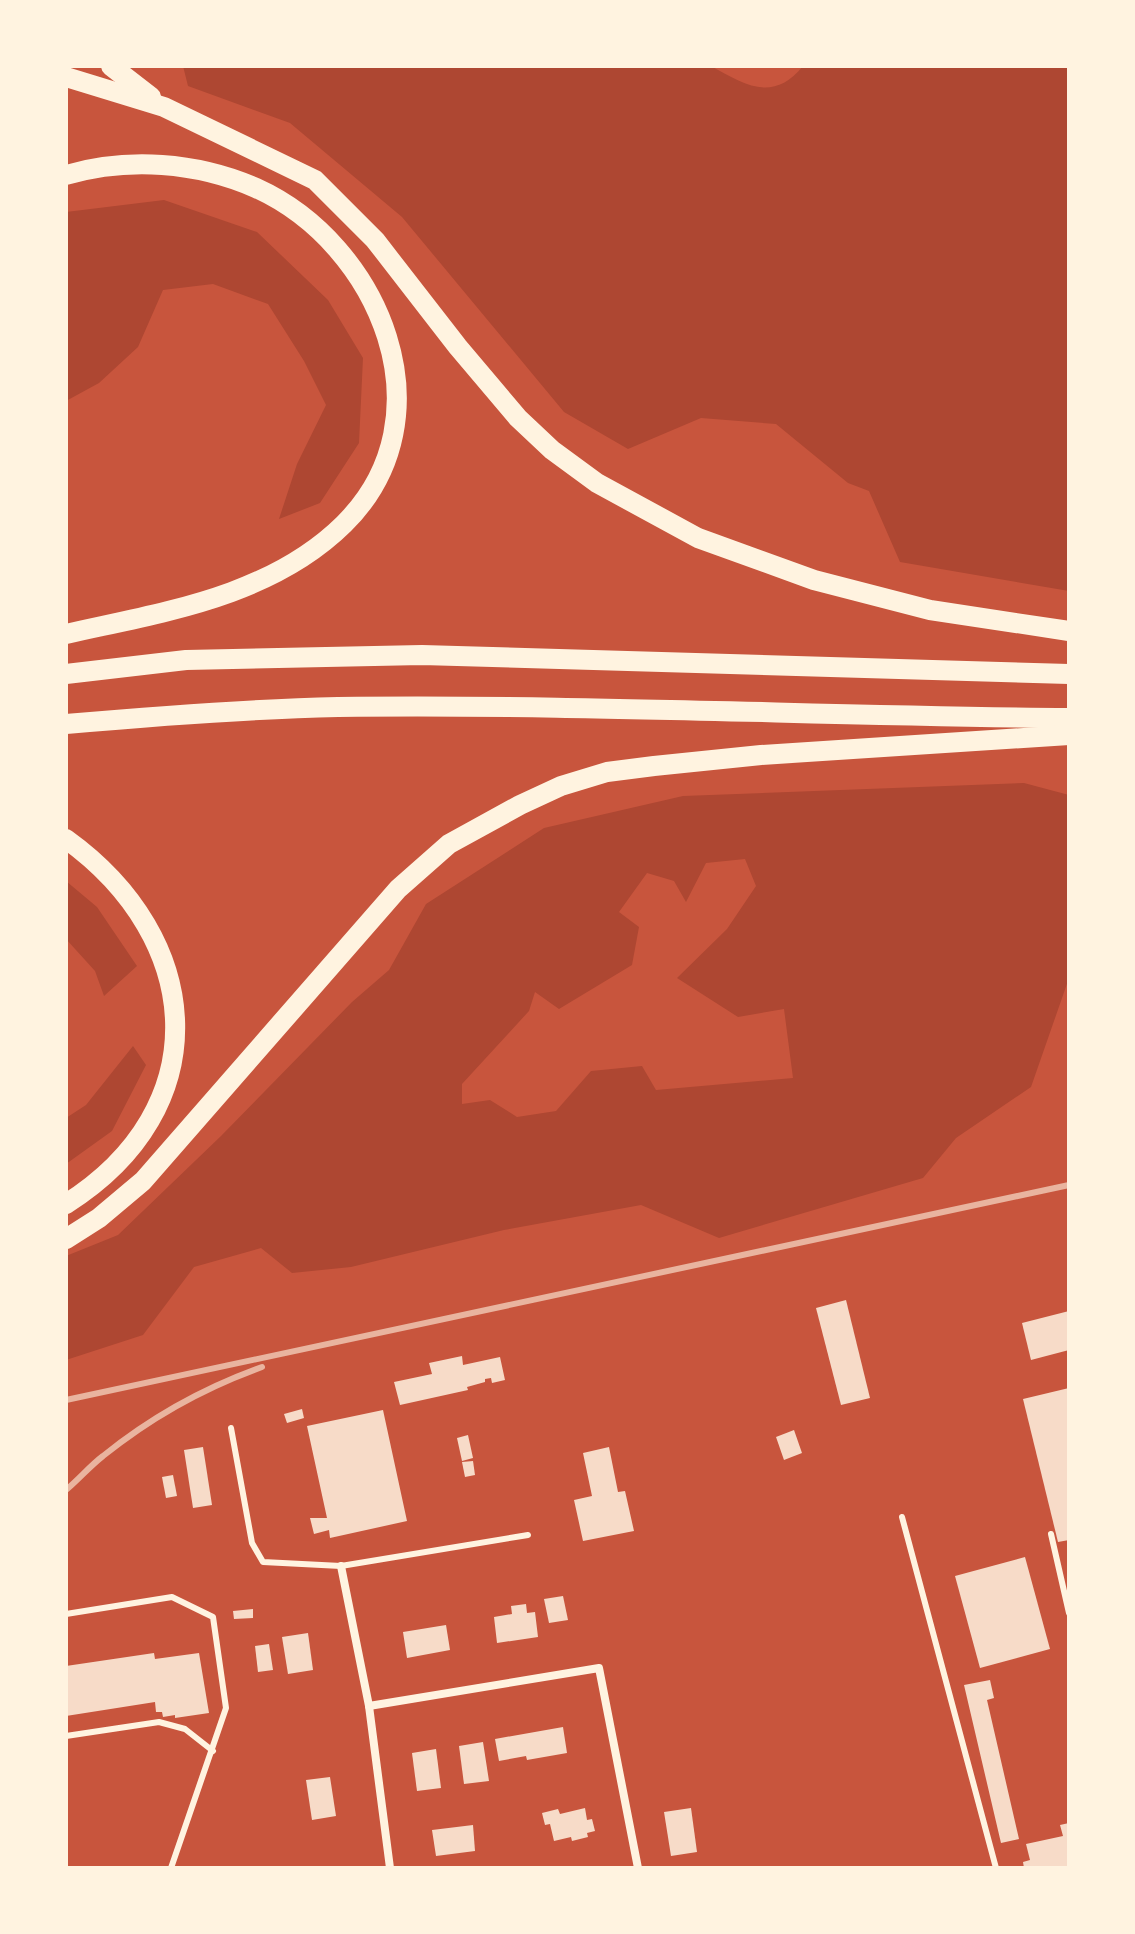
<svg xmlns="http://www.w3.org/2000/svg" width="1135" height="1934" font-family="'Archivo Narrow',sans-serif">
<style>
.green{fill:#ae4732;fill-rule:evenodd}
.building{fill:#f7dbc8}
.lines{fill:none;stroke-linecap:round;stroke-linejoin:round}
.service{stroke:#fff3e0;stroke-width:6}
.minor{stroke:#fff3e0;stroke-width:8}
.motorway{stroke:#fff3e0;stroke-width:20}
.rail{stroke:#e9b49f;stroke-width:6}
</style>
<rect width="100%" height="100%" fill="#c8553d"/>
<g class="green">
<path d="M 183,66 L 711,66 C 745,85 773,103 803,66 L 1069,66 L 1069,591 L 900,562 L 869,491 L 848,483 L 776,424 L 701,418 L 628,449 L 564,412 L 402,217 L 290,123 L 188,86 Z"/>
<path d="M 164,200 L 257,232 L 328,300 L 363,358 L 359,443 L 320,503 L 279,519 L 297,464 L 326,405 L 304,361 L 268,304 L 213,284 L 163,290 L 138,347 L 99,383 L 66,401 L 66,212 Z"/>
<path d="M 1024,783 L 1069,795 L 1069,978 L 1031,1087 L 956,1138 L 923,1178 L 719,1238 L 641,1205 L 504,1230 L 351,1267 L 292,1273 L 261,1248 L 194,1267 L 143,1335 L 66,1360 L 66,1256 L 118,1235 L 221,1136 L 352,1002 L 389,970 L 426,904 L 544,828 L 683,796 ZM 745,859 L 756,886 L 727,929 L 677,978 L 738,1017 L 784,1009 L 793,1078 L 656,1090 L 642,1066 L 591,1071 L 556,1111 L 517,1117 L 490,1100 L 462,1104 L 462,1084 L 529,1011 L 535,992 L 559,1009 L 632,965 L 639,927 L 619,912 L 647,873 L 674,881 L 686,902 L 706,863 Z"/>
<path d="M 66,881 L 97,907 L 137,966 L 104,996 L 95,971 L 66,939 Z"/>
<path d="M 133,1046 L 146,1065 L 112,1131 L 66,1164 L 66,1118 L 86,1105 Z"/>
</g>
<g class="building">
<path d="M 846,1300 L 870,1398 L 841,1405 L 816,1308 Z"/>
<path d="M 1069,1311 L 1069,1350 L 1031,1360 L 1022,1323 Z"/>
<path d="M 462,1356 L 463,1365 L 500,1357 L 505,1380 L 492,1383 L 491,1378 L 485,1379 L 485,1382 L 467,1387 L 468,1390 L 400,1405 L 394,1382 L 432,1374 L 429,1363 Z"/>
<path d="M 1069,1388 L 1069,1540 L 1058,1542 L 1023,1399 Z"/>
<path d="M 302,1409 L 304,1418 L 287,1423 L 284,1414 Z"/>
<path d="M 383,1410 L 407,1521 L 330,1538 L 329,1530 L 314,1534 L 310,1518 L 327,1518 L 307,1426 Z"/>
<path d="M 794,1430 L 802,1453 L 784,1460 L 776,1437 Z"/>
<path d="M 468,1435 L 473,1458 L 462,1461 L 457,1438 Z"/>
<path d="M 203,1447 L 212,1505 L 193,1508 L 184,1450 Z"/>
<path d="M 609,1447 L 618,1492 L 625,1491 L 634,1531 L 583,1541 L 574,1500 L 592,1496 L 583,1453 Z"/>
<path d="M 473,1461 L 475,1475 L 465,1477 L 462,1462 Z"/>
<path d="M 173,1475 L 177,1496 L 166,1498 L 162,1477 Z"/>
<path d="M 1025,1557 L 1050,1649 L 980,1668 L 955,1576 Z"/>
<path d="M 563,1596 L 568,1620 L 549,1623 L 544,1599 Z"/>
<path d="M 526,1604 L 527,1613 L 535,1612 L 538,1637 L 497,1643 L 494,1617 L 512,1614 L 511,1606 Z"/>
<path d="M 253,1609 L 253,1618 L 234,1619 L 233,1611 Z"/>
<path d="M 446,1625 L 450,1650 L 407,1658 L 403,1632 Z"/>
<path d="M 308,1633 L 313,1670 L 288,1674 L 282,1637 Z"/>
<path d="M 269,1644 L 273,1670 L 258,1672 L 255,1646 Z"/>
<path d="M 154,1653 L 155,1659 L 199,1653 L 209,1713 L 175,1718 L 175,1715 L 163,1717 L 162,1712 L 156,1712 L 155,1702 L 66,1716 L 66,1666 Z"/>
<path d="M 990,1680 L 994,1698 L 987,1700 L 1019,1839 L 1001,1843 L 964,1685 Z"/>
<path d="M 563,1727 L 567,1753 L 527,1760 L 526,1756 L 499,1761 L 495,1739 Z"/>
<path d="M 483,1742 L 489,1781 L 464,1784 L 459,1746 Z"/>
<path d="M 436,1749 L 441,1788 L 417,1791 L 412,1753 Z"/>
<path d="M 330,1777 L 336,1816 L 312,1820 L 306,1780 Z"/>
<path d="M 585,1808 L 587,1820 L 592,1819 L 595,1831 L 587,1833 L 588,1837 L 572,1841 L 571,1837 L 554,1841 L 550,1824 L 545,1825 L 542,1813 L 558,1809 L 560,1814 Z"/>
<path d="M 691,1808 L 697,1852 L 671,1856 L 664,1812 Z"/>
<path d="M 1069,1823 L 1069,1868 L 1024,1868 L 1023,1862 L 1030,1860 L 1026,1844 L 1063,1836 L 1060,1825 Z"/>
<path d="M 473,1825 L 475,1851 L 436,1856 L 432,1830 Z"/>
</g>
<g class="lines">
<g class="service">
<path d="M 231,1428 L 252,1543 L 263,1562 L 341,1566 L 528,1535"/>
<path d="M 902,1517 L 996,1868"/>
<path d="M 1051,1534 L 1069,1613"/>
<path d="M 66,1614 L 172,1597 L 213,1617 L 226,1708 L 171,1868"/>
<path d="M 66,1736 L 159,1722 L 185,1729 L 213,1751"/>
</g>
<g class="minor">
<path d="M 341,1566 L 369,1706 L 390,1868"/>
<path d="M 369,1706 L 599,1668 L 638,1868"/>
</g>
<g class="motorway">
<path d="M 111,66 L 151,97"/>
<path d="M 66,77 L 164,107 L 315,180 L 375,240 L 458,347 L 518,418 L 552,450 L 597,483 L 698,538 L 814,580 L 930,610 L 1069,631"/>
<path d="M 66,175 C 128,157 197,162 256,188 C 380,244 452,417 344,524 C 270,597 163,612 66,634"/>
<path d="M 66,674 L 186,660 L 422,655 L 1069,674"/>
<path d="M 66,724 C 156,716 247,709 338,707 C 581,704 825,716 1069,718"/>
<path d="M 66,839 C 205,939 218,1108 66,1204"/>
<path d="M 66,1239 L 99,1218 L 143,1181 L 398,889 L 449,844 L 520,805 L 561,786 L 607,772 L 654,766 L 761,755 L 1069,735"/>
</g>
<g class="rail">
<path d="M 66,1400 L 1069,1185"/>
<path d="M 66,1490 C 79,1479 90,1466 103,1456 C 150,1418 206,1387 262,1367"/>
</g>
</g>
<rect width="1135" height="1934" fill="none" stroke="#fff3e0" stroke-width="136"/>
</svg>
